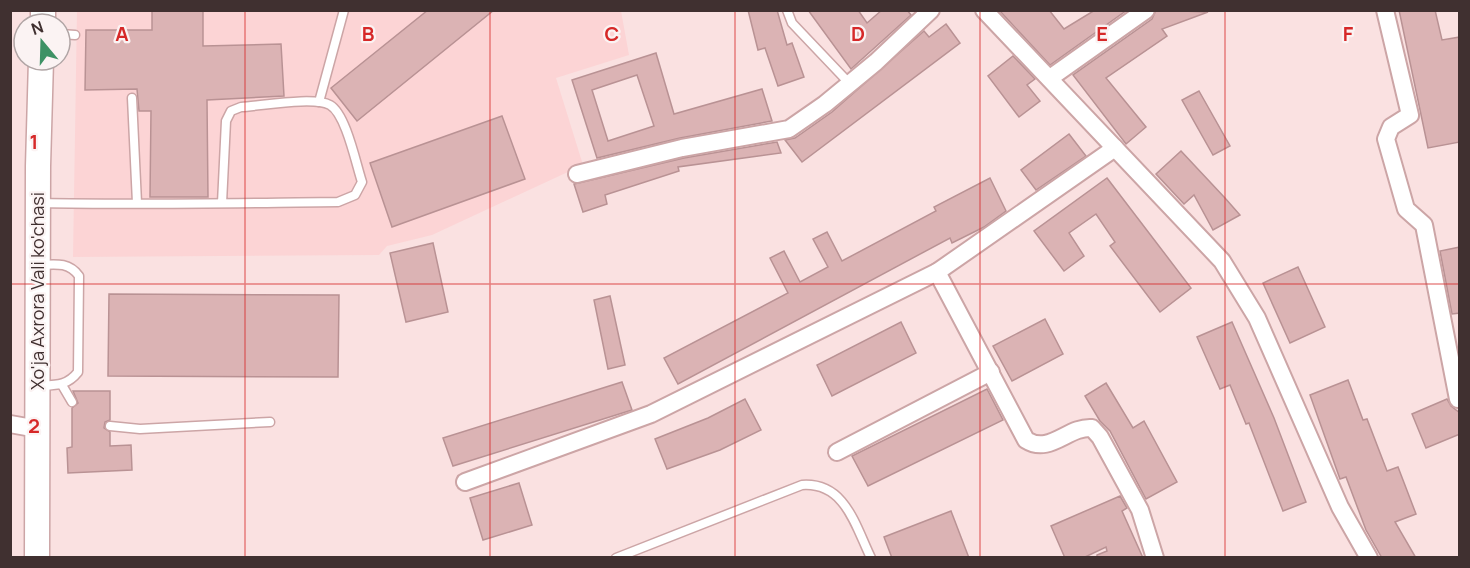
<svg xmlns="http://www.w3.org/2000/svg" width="1470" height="568" font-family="Manrope,sans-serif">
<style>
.built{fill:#fcd4d5}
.building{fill:#dbb3b4;stroke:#b99294;stroke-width:1.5;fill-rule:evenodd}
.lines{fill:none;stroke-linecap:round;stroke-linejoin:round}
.service-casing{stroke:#cca5a6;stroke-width:11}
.minor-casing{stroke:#cca5a6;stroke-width:20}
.secondary-casing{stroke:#cca5a6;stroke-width:27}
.service{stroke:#fff;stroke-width:8}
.minor{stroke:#fff;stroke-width:16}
.secondary{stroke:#fff;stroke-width:24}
.grid{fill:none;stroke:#d62828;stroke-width:1.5;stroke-opacity:0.55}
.labels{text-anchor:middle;stroke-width:4.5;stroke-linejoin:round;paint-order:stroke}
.street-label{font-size:18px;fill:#403030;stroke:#fbf3f3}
.grid-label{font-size:20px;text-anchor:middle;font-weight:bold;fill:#d62828;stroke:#fbf3f3;stroke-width:4.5;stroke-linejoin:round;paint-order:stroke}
</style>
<rect width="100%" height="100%" fill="#fae1e1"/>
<path class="built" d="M 77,11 L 621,11 L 629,55 L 556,78 L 583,165 L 432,235 L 387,246 L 379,255 L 73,257 Z"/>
<g class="building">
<path d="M 152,10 L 203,10 L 203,46 L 281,44 L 284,96 L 207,100 L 208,197 L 150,197 L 151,111 L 139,111 L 137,89 L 85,90 L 86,30 L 152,30 Z"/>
<path d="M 428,10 L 494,10 L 357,121 L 331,88 Z"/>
<path d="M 748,10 L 777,10 L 787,45 L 792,43 L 804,77 L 778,86 L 765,48 L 758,50 Z"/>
<path d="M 808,10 L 858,10 L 867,23 L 882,10 L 907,10 L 911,15 L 851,69 Z"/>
<path d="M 999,10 L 1049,10 L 1064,29 L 1095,10 L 1127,10 L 1050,65 Z"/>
<path d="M 1156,10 L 1208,12 L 1162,29 L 1167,36 L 1106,78 L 1146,127 L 1126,144 L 1073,75 L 1152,19 Z"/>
<path d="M 1399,10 L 1435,10 L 1442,40 L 1460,37 L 1460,142 L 1428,148 Z"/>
<path d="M 946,24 L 960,43 L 802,162 L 785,140 L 795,138 L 832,112 L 924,31 L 929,37 Z"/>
<path d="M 656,53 L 674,114 L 762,89 L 772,121 L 680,138 L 597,158 L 572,80 ZM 637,75 L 654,126 L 608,141 L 592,90 Z"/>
<path d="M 1013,56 L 1035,79 L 1027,85 L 1040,101 L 1019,117 L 988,76 Z"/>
<path d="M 1199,91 L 1230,146 L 1213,155 L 1182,100 Z"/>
<path d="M 502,116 L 525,179 L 392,227 L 370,163 Z"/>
<path d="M 1069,134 L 1086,156 L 1036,190 L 1021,170 Z"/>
<path d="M 777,142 L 781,153 L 678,167 L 679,171 L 605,195 L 607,204 L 583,212 L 574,184 L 684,158 Z"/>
<path d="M 1181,151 L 1225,198 L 1240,215 L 1213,230 L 1194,195 L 1184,204 L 1156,174 Z"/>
<path d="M 990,178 L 1006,211 L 984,227 L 952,243 L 950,238 L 678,384 L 664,358 L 788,293 L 770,258 L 784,251 L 800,282 L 828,267 L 813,239 L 827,232 L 842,261 L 936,211 L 934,207 Z"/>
<path d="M 1107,178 L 1191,288 L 1160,312 L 1110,246 L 1115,242 L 1096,214 L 1069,233 L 1084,256 L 1064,271 L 1034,231 Z"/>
<path d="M 433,243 L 448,312 L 406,322 L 390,253 Z"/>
<path d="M 1460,247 L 1460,313 L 1452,314 L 1440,251 Z"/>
<path d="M 1298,267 L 1325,327 L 1290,343 L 1263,283 Z"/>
<path d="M 109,294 L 339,295 L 338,377 L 108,376 Z"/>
<path d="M 610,296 L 625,365 L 608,369 L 594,300 Z"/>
<path d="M 1045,319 L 1063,354 L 1012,381 L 993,346 Z"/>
<path d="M 901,322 L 916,353 L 832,396 L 817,365 Z"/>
<path d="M 1232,322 L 1274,418 L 1306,502 L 1283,511 L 1249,423 L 1246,424 L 1230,385 L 1220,389 L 1197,337 Z"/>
<path d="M 1348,380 L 1363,420 L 1367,419 L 1387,471 L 1398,467 L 1416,514 L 1395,522 L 1416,558 L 1382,558 L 1366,530 L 1346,477 L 1340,479 L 1310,395 Z"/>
<path d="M 622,382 L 632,410 L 453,466 L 443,438 Z"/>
<path d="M 1106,383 L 1133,428 L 1144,421 L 1177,482 L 1146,499 L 1110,431 L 1100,421 L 1085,396 Z"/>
<path d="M 987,389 L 1003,420 L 868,486 L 852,456 Z"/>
<path d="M 73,391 L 110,391 L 110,420 L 105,422 L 104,428 L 110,432 L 110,446 L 131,445 L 132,470 L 68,473 L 67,448 L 72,447 L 72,408 L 78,403 Z"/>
<path d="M 745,399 L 761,430 L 720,450 L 667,469 L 655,439 L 708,418 Z"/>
<path d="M 1447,399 L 1451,406 L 1460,413 L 1460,434 L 1426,448 L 1412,414 Z"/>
<path d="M 519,483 L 532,525 L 483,540 L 470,498 Z"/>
<path d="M 1120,496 L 1127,508 L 1122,511 L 1143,558 L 1097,558 L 1097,555 L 1107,551 L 1106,547 L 1083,558 L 1065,558 L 1051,526 Z"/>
<path d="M 951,511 L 969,558 L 892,558 L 884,537 Z"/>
</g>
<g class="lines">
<defs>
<g id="service">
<path d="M 787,10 L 792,23 L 850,84"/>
<path d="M 60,34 L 75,35"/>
<path d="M 132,98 L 137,203"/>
<path d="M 319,102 L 344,10"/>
<path d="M 41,203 C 140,205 239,203 338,202 L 355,195 L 362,182 C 356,164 346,114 330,105 C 313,96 262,106 241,107 L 231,111 L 226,121 L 222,203"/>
<path d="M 62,385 L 72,402"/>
<path d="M 38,386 C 56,385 67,386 78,372 L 79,276 C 69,262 56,264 40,265"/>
<path d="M 110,426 L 140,429 L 270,422"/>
<path d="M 616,558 L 802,485 C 845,482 855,525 871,558"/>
</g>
<g id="minor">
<path d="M 984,10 L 1222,261 L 1257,318 L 1340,507 L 1369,558"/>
<path d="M 1385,10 L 1410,115 L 1391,127 L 1386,139 L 1406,209 L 1424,225 L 1458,399"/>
<path d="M 1050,78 L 1146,10"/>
<path d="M 577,174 L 682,148 L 789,129 L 825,104 L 876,62 L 931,10"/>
<path d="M 937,272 L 1115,148"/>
<path d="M 10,424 L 38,429"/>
<path d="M 837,452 L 991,372"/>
<path d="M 465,482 L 651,414 L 937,272 L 1026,440 C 1050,455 1068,426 1092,428 L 1100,437 L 1140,510 L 1155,558"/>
</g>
<g id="secondary">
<path d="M 43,24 L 43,10"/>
<path d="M 37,558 L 38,166 L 41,60"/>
</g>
</defs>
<use href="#service" class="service-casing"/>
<use href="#minor" class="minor-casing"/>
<use href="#secondary" class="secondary-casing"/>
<use href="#service" class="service"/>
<use href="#minor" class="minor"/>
<use href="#secondary" class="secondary"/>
</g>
<path class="grid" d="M 245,10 L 245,558M 490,10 L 490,558M 735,10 L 735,558M 980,10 L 980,558M 1225,10 L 1225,558M 10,284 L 1460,284"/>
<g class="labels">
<g class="street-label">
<text transform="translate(38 291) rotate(-90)" y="6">Xo'ja Axrora Vali ko'chasi</text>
</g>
</g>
<g class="grid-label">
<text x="122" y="41">A</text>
<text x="368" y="41">B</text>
<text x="612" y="41">C</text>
<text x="858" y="41">D</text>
<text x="1102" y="41">E</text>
<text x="1348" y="41">F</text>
<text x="34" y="149">1</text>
<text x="34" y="433">2</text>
</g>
<rect width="1470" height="568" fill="none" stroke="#403030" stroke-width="24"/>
<g transform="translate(42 42) rotate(341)"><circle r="28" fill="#fbf3f3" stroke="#b0a5a5" stroke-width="1.5"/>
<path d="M0-4.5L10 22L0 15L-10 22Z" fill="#3e9265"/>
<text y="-9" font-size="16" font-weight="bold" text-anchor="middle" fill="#403030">N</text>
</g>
</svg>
